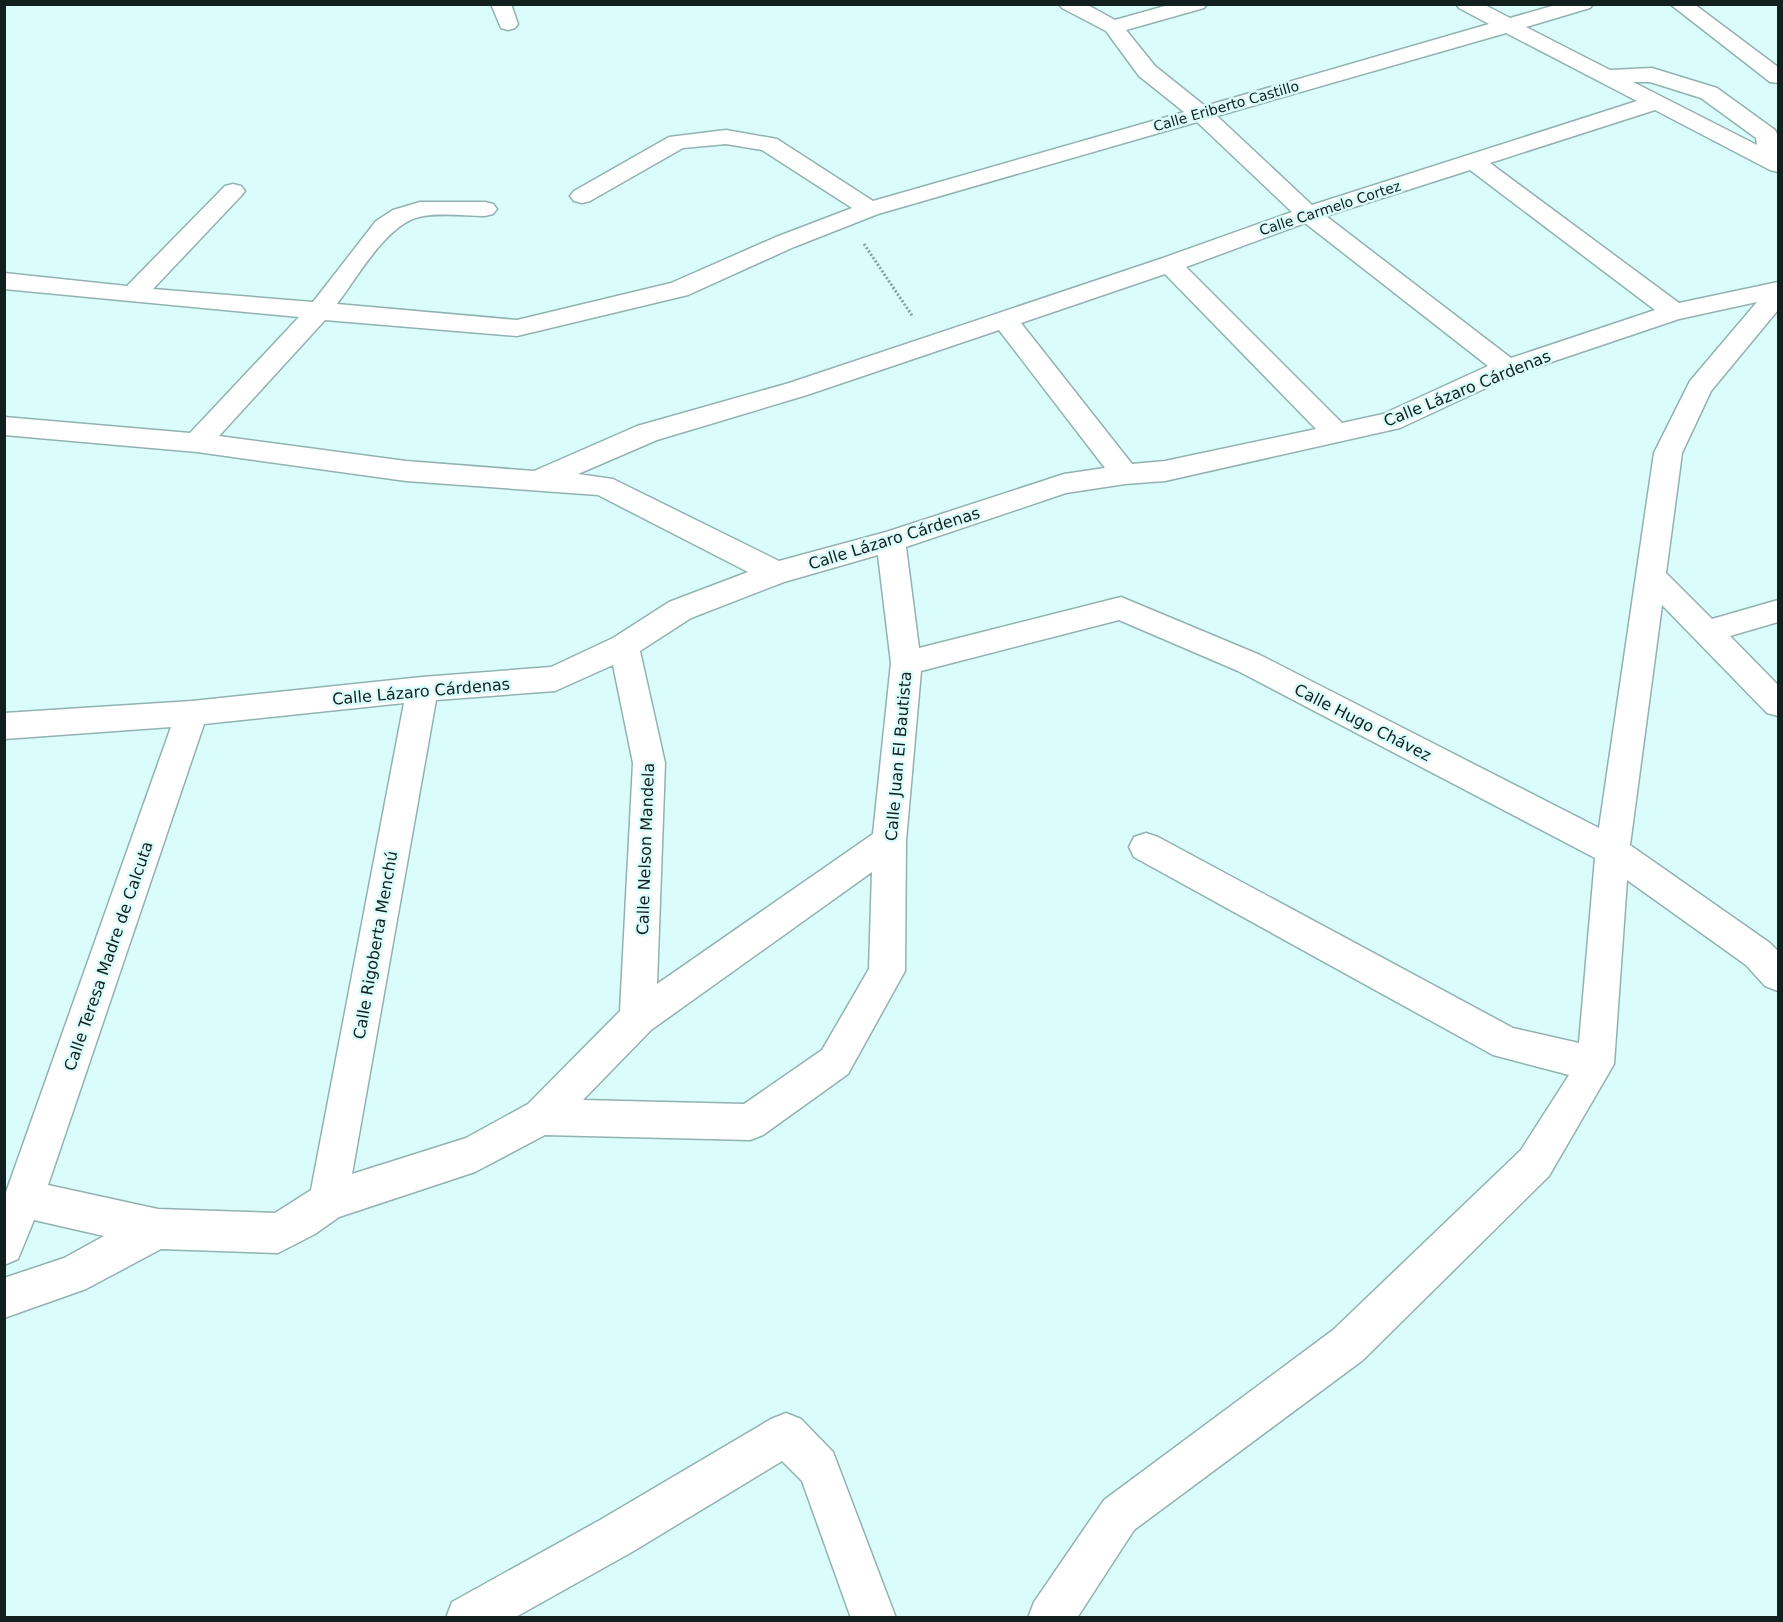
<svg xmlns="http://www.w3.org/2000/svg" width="1783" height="1622" font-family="'DejaVu Sans',sans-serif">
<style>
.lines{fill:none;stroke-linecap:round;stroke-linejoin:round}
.minor-casing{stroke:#91b2b0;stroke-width:3}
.path{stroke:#869f9e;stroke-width:3;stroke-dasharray:2 2;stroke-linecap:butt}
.minor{fill:#fff;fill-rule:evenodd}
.labels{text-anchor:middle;stroke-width:5;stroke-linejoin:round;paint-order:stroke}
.far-street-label{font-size:14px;fill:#121f1f;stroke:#dafdfb}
.street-label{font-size:16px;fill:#121f1f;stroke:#dafdfb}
</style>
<rect width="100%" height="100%" fill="#dafdfb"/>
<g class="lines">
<defs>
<g id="minor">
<path d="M 491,4 L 511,4 L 518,24 L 515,28 L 508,30 L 501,28 Z"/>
<path d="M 1059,4 L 1086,4 L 1115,20 L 1172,4 L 1207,4 L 1204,8 L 1126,30 L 1155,66 L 1205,106 L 1489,24 L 1459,8 L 1456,4 L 1483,4 L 1510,18 L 1559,4 L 1593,4 L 1590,8 L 1526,27 L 1610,70 L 1652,68 L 1717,88 L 1775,130 L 1778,136 L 1778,172 L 1770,170 L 1655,110 L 1490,163 L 1679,303 L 1778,282 L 1778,310 L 1711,391 L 1682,453 L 1666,573 L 1712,619 L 1778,600 L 1778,622 L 1730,636 L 1778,685 L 1778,716 L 1767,713 L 1662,605 L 1630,845 L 1770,943 L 1778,951 L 1778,991 L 1765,986 L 1746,965 L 1627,880 L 1614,1064 L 1549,1176 L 1363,1360 L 1134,1530 L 1077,1618 L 1028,1618 L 1034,1602 L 1104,1500 L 1333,1330 L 1521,1150 L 1569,1075 L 1493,1055 L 1134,857 L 1129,847 L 1134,837 L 1146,833 L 1158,837 L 1513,1028 L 1579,1043 L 1595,858 L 1238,671 L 1119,620 L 921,671 L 906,841 L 905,971 L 848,1074 L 763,1135 L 750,1140 L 545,1135 L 475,1172 L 339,1217 L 315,1234 L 278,1253 L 161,1249 L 86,1289 L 4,1318 L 4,1278 L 64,1258 L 104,1236 L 34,1220 L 18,1259 L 4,1265 L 4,1198 L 171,727 L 4,739 L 4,713 L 192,701 L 422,677 L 551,667 L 613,638 L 669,602 L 748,572 L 598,495 L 406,481 L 197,452 L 4,435 L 4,417 L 190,433 L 299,317 L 4,289 L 4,273 L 127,286 L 225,186 L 233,184 L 241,186 L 245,191 L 241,196 L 153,289 L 313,302 L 376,221 L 393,210 L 420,202 L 485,202 L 493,204 L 497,209 L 493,214 L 485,216 C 465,216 439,212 419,217 C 386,225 357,278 337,304 L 517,320 L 671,283 L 776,237 L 852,208 L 762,150 L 726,144 L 683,148 L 590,201 L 582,203 L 574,201 L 570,196 L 574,191 L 669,137 L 726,130 L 777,139 L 873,201 L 1184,112 L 1139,76 L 1106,31 L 1062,8 ZM 1506,33 L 1637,101 L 1312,205 L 1217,116 ZM 1633,82 L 1650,82 L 1701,98 L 1756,138 L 1757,145 ZM 1197,122 L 1292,212 L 1160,259 L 789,383 L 637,426 L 534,471 L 406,461 L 219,436 L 325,320 L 517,336 L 688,295 L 794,247 L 878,214 ZM 1470,170 L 1655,310 L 1511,358 L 1326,216 ZM 1305,223 L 1488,366 L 1383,414 L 1342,423 L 1186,267 ZM 1165,274 L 1316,429 L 1165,461 L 1132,464 L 1021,323 ZM 1757,302 L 1690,381 L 1654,453 L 1599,828 L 1260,655 L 1121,597 L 919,648 L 906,547 L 1066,493 L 1125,484 L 1165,481 L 1400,428 L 1516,374 L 1679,319 ZM 999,330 L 1105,468 L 1064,474 L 886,532 L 779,561 L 613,479 L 578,474 L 657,440 L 807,395 ZM 878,555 L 891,663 L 873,834 L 657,984 L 665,763 L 640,651 L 691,618 L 784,582 ZM 613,665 L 633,763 L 620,1011 L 528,1104 L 466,1138 L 352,1174 L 436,700 L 555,691 ZM 404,703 L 311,1190 L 275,1213 L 158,1209 L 48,1185 L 204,724 ZM 872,872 L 869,969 L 822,1050 L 744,1104 L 583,1100 L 651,1030 Z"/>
<path d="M 1670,4 L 1694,4 L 1778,67 L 1778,83 L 1770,82 Z"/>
<path d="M 786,1413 L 801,1419 L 833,1452 L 896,1618 L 851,1618 L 802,1481 L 782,1461 L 632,1552 L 514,1618 L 446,1618 L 452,1602 L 600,1520 L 771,1419 Z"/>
</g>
</defs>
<use href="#minor" class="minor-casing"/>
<path class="path" d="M 864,244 L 913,317"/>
<use href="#minor" class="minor"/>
</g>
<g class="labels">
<g class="far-street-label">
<text transform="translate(1226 106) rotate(-16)" y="5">Calle Eriberto Castillo</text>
<text transform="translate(1330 208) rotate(-18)" y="5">Calle Carmelo Cortez</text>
</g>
<g class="street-label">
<text transform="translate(1467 388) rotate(-22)" y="6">Calle Lázaro Cárdenas</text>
<text transform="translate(894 538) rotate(-17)" y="6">Calle Lázaro Cárdenas</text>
<text transform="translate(421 691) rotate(-5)" y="6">Calle Lázaro Cárdenas</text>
<text transform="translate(1363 722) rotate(27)" y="6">Calle Hugo Chávez</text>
<text transform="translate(898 756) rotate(-85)" y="6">Calle Juan El Bautista</text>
<text transform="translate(645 849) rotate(-88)" y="6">Calle Nelson Mandela</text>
<text transform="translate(375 945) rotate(-80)" y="6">Calle Rigoberta Menchú</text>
<text transform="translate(108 956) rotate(-71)" y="6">Calle Teresa Madre de Calcuta</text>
</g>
</g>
<rect width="1783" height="1622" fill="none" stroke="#121f1f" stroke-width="12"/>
</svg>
